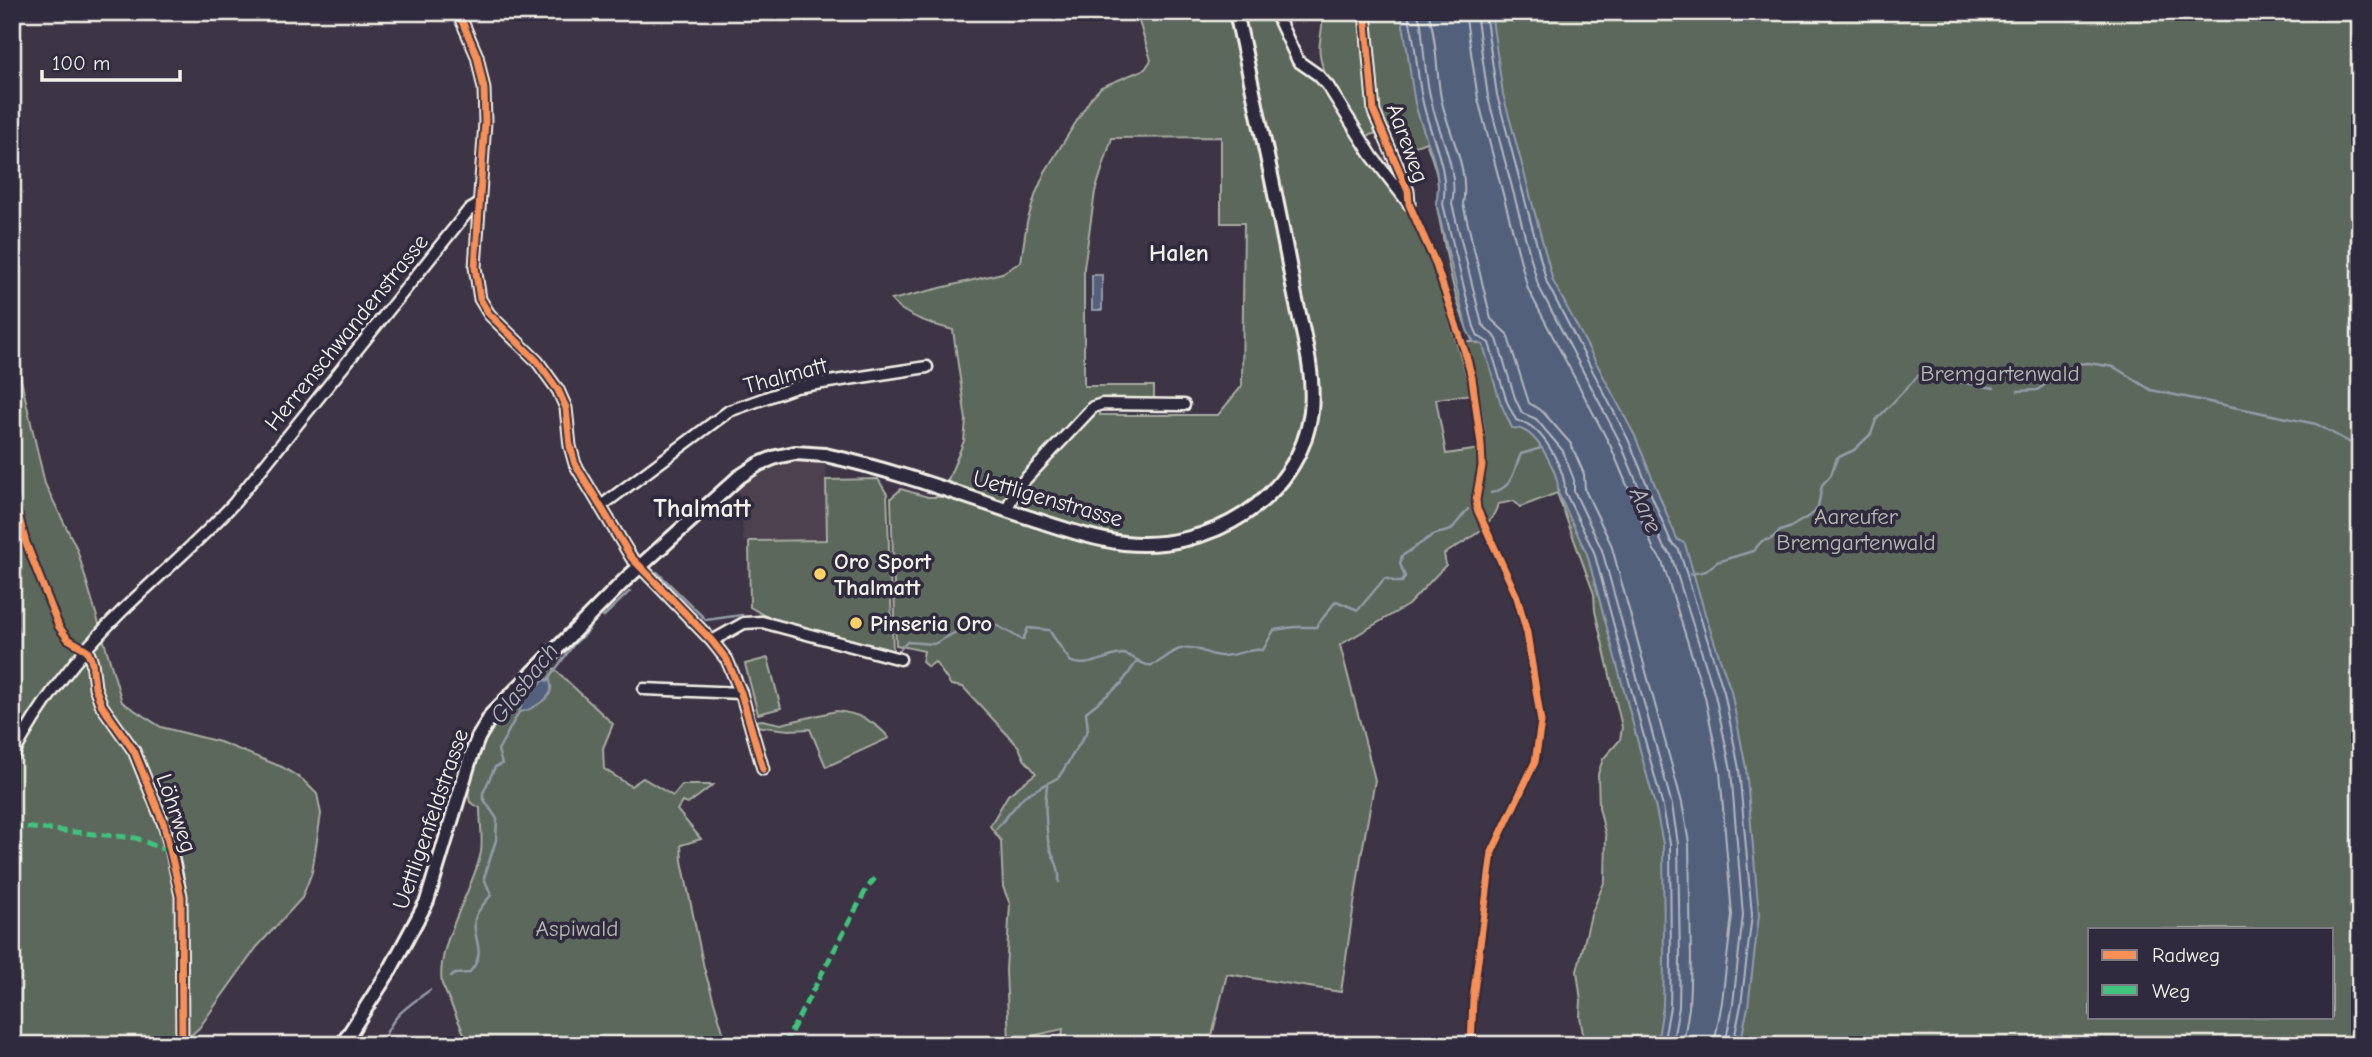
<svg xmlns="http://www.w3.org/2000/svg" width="2372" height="1057" font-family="'Comic Neue',sans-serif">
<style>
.built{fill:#4e404f}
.green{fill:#5c685c;stroke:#a8aca2;stroke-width:2;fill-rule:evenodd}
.water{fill:#52617c;stroke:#939ba7;stroke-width:2}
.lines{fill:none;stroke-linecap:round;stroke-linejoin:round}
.shore{stroke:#b3b7bd;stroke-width:2}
.stream{stroke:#939ba7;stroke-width:2.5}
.minor-casing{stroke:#f4f1e8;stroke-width:15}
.major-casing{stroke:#f4f1e8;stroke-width:18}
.minor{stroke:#2f2a3d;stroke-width:10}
.major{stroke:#2f2a3d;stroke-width:12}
.quiet{stroke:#40c37c;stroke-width:5;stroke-dasharray:10 5;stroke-linecap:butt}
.cycleway-casing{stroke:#2f2a3d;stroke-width:11}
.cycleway{stroke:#f78f57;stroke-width:7}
.poi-dot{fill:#ffd166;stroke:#2f2a3d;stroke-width:2.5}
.labels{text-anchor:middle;stroke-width:7;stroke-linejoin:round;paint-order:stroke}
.street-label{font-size:23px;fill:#f4f1e8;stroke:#2f2a3d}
.park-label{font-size:23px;fill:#b7bab0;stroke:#2f2a3d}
.poi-label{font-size:23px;font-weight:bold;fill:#f4f1e8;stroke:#2f2a3d;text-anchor:start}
.neighbourhood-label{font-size:24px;font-weight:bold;fill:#f4f1e8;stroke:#2f2a3d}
.water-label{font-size:24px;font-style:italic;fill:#b3b7bd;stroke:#2f2a3d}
.quarter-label{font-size:26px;font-weight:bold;fill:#f4f1e8;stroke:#2f2a3d}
</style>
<rect width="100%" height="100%" fill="#3d3445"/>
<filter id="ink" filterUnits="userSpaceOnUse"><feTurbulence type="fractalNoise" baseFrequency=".0143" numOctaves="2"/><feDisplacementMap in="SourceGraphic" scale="14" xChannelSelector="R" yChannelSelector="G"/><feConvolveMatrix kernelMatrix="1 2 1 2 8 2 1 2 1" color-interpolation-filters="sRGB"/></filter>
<g filter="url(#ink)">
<path class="built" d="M 796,459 L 826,460 L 827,540 L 743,541 L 742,505 L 737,486 L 761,469 L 778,462 Z"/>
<g class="green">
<path d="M 1136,12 L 1272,12 L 1293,62 L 1324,86 L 1414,220 L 1436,276 L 1472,394 L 1436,399 L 1446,454 L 1480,449 L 1477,484 L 1482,483 C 1492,436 1476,388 1466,342 L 1473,342 C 1452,300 1446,248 1436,203 C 1442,181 1433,162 1426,142 L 1410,148 L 1400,126 L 1383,131 L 1379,121 L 1367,12 L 2360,12 L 2360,1045 L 1585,1045 L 1580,1017 L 1581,1001 L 1577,971 L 1591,915 L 1605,880 L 1606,837 L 1599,807 L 1598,774 L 1603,759 L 1620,740 L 1622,727 L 1595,611 L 1594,594 L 1557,493 L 1520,507 L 1514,501 L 1498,504 C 1491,530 1465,541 1444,554 L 1446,565 L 1408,605 L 1340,645 L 1375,780 L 1361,857 L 1341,992 L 1227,974 L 1211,1040 L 1218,1045 L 1061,1045 L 1063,1029 L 1009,1041 L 1006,970 L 1010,904 L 1003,887 L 1001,841 L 990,826 L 1008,795 L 1036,773 L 1024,759 L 1019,747 L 963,687 L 951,685 L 935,662 L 928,667 L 922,662 L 924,651 L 896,645 L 891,498 L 901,489 L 928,497 L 941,497 L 964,441 L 966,420 L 953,330 C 936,326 902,315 891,300 L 1002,273 L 1021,262 L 1027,222 L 1036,193 L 1045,172 L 1091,98 L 1101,87 L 1145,69 L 1151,60 ZM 1221,137 L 1221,223 L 1244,223 L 1242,386 L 1218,415 L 1100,415 L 1101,399 L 1154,399 L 1154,386 L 1084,386 L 1084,268 L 1095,192 L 1112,138 ZM 2090,929 L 2332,929 L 2332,1017 L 2090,1017 Z"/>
<path d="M 1320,12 L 1363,12 L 1380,132 L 1363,137 C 1347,111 1324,85 1320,55 C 1317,40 1326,27 1320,12 Z"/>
<path d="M 12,194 L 15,194 L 19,371 L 45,484 L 77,549 L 122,702 L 161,727 L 220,742 L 282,767 L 303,780 L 317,794 L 321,814 L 312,872 L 302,898 L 257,947 L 199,1028 L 180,1045 L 12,1045 Z"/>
<path d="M 878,479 L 887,494 L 893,652 L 767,617 L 750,607 L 749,541 L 827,540 L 826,480 Z"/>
<path d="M 768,658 L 781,708 L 758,714 L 745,664 Z"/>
<path d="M 549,664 L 613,724 L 603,748 L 604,769 L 631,786 L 643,778 L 673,796 L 682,785 L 713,785 L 688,804 L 682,802 L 677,810 L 701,839 L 681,845 L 682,861 L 704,968 L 727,1045 L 469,1045 L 442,984 C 435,946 474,889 481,852 C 483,838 480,822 480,808 L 470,802 C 463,780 480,738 494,719 C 510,699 531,682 549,664 Z"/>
<path d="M 836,711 C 857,713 876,722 889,738 L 826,767 L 810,729 L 789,730 L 755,726 L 754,721 L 762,720 L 781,724 Z"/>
</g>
<g class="water">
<path d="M 1400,12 L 1491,12 L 1503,94 L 1553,281 L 1635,436 L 1677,539 L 1685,544 L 1705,614 L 1731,691 L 1746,768 L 1759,915 L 1748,1007 L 1740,1045 L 1657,1045 L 1663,1006 L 1664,959 L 1663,844 L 1656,809 L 1587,554 L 1558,493 C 1560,475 1540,438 1523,430 C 1520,428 1516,429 1512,428 L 1501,404 L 1483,345 L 1474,342 L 1467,330 L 1436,203 C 1445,171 1422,135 1415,103 C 1409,73 1408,42 1400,12 Z"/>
<rect x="1092" y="275" width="10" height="35"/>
<path d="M 546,679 L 550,679 C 550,683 552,687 551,690 C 550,700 527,712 519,712 L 526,694 Z"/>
</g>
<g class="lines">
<g class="shore">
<path d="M 1407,12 C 1417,42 1416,73 1423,103 C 1430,136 1450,170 1443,204 L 1474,327 L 1478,336 L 1489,343 L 1507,402 L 1516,420 C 1520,422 1524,422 1527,424 C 1546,434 1566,472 1565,492 L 1594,552 L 1663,807 L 1670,844 L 1671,959 L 1670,1007 L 1663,1045"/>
<path d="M 1417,12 L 1421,24 C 1424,51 1425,78 1432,104 C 1440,137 1459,170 1452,204 L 1482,324 L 1497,339 L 1515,398 L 1522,413 L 1536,419 L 1563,451 L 1574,480 L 1574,491 L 1602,550 L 1672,805 L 1678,844 L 1680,959 L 1679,1007 L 1672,1045"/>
<path d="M 1428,12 C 1437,37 1436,72 1441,98 C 1448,133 1470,168 1463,204 L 1491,319 L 1507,334 L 1529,403 L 1543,412 L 1571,444 L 1584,474 L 1585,490 L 1611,544 L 1682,803 L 1689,843 L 1691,959 L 1689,1008 L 1683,1045"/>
<path d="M 1465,12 L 1478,99 L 1528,289 L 1611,447 L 1654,550 L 1662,561 L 1705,697 L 1720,772 L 1732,915 L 1722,1002 L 1714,1045"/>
<path d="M 1476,12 L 1488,97 L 1538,285 L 1620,442 L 1663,546 L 1671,555 L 1715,695 L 1731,770 L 1743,915 L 1733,1004 L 1725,1045"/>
<path d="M 1485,12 L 1497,95 L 1547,283 L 1628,439 L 1671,542 L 1679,550 L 1724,692 L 1739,769 L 1752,915 L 1741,1005 L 1733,1045"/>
</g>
<g class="stream">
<path d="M 2018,391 L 2037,390 L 2075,364 L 2089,363 L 2114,367 L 2151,390 L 2316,424 L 2360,448"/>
<path d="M 1491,493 C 1515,487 1512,472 1521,454 L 1541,448"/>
<path d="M 657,572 L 706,620 L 742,615"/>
<path d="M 1691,574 L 1706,571 L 1717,562 L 1753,551 L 1762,541 L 1771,539 L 1780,531 L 1789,528 L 1814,513 L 1818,507 L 1822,485 L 1831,475 L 1837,458 L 1854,450 L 1871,434 L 1876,420 L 1919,375 L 1994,388"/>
<path d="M 603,617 L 630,591"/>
<path d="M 897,653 L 907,642 L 934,644 L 958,631 L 988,624 L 994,624 L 1023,640 L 1028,628 L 1049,630 L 1070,661 C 1085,670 1107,655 1122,654 C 1133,654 1141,667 1152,665 C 1162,662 1170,652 1180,649 C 1195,644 1207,656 1221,656 C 1237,656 1249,648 1263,650 L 1274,630 L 1294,627 L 1316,627 L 1336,601 L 1358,610 L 1385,578 L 1396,582 L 1402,582 L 1405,577 L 1400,563 L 1402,556 L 1433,535 L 1451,530 L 1468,509"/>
<path d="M 547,681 L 574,644 L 589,630"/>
<path d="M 1047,785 C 1044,804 1046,821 1048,840 C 1050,856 1061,864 1059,882"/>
<path d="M 996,829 L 1024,796 L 1059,777 L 1088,730 L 1086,712 L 1121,684 L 1138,660"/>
<path d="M 450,977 L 455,974 L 469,973 C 489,951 471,939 475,919 C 477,910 486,902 491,895 L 484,878 L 496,840 L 497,819 L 483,798 L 483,793 L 495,767 L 502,764 L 498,750 L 519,712"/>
<path d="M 381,1045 C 393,1014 404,1009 430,990"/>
</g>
<defs>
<g id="minor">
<path d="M 458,12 L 477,56 L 484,89 L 485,122 L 475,267 L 480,299 L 489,314 L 537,361 L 558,390 L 566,408 L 570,446 L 575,464 L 631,557 L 712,641 L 727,660 L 741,693 L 763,769"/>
<path d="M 1275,12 L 1298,61 L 1318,75 L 1328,86 L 1372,156 L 1409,204"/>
<path d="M 1365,12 L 1374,112 L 1408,191 L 1409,204"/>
<path d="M 601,506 L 729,411 L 796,387 L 927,367"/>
<path d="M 1006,510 L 1018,487 L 1093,407 L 1102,404 L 1184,405"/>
<path d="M 712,641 L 744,623 L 762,622 L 900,659"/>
<path d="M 87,650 L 92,662 L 95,687 L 102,706 L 134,751 L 164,825 L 172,853 L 181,896 L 182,1045"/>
<path d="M 644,689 L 741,693"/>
<path d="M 12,757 C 40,704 79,653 122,611 C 160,574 200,541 235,502 L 468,211 L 478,205"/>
</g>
<path id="major" d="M 342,1045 L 390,970 L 427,901 L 470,759 L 478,738 L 492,714 L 625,580 L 739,477 L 759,464 L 776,457 L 795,453 L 825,455 C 894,470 961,495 1027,517 C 1059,527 1091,539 1124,543 C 1208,552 1300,500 1311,411 C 1315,372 1302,330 1294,291 C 1277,198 1256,105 1236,12"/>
</defs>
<use href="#minor" class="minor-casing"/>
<use href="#major" class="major-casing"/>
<use href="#minor" class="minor"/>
<use href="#major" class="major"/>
<g class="quiet">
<path d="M 12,826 L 136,838 L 172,853"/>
<path d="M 784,1045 L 866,890 L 875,878"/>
</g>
<defs>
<g id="cycleway">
<path d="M 458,12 L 477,56 L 484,89 L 485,122 L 475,267 L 480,299 L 489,314 L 537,361 L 558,390 L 566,408 L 570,446 L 575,464 L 631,557 L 712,641 L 727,660 L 741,693 L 763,769"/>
<path d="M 1365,12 L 1374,112 L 1408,191 L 1409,204 L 1435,262 L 1465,352 L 1472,378 L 1481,444 L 1482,466 L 1476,500 L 1477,509 L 1517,597 L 1527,633 L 1541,722 L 1535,762 L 1492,852 L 1473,999 L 1471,1045"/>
<path d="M 12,493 L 26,543 L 59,627 L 68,639 L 87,650 L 92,662 L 95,687 L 102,706 L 134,751 L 164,825 L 181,896 L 182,1045"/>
</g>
</defs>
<use href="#cycleway" class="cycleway-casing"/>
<use href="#cycleway" class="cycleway"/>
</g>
</g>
<g class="poi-dot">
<circle cx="820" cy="574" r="7"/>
<circle cx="856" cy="623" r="7"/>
</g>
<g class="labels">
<g class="street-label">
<text transform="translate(1408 143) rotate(70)" y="8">Aareweg</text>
<text transform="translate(346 332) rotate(-51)" y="8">Herrenschwandenstrasse</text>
<text transform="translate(785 375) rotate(-15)" y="8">Thalmatt</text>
<text transform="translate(1048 498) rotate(16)" y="8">Uettligenstrasse</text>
<text transform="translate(177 813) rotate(71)" y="8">Löhrweg</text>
<text transform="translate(430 819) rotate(-71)" y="8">Uettligenfeldstrasse</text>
</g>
<g class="park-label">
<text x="2000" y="381">Bremgartenwald</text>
<text x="1856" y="524">Aareufer<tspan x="1856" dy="26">Bremgartenwald</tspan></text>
<text x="577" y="936">Aspiwald</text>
</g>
<g class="poi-label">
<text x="834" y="569">Oro Sport<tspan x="834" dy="26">Thalmatt</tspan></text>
<text x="870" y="631">Pinseria Oro</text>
</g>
<g class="neighbourhood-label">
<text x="1179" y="261">Halen</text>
</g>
<g class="water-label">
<text transform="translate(1646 510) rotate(67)" y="8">Aare</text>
<text transform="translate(524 683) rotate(-52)" y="8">Glasbach</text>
</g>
<g class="quarter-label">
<text x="702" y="517">Thalmatt</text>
</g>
</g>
<rect width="2372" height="1057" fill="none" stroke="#2f2a3d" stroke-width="42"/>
<rect x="21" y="21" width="2330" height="1015" fill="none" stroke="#f4f1e8" stroke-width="2.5" filter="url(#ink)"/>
<rect x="2088" y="928" width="245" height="91" fill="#2f2a3d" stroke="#7e7a81" stroke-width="2"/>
<rect x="2102" y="950" width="35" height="10" fill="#f78f57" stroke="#7e7a81" stroke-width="2"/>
<text x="2152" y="962" font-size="21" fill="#f4f1e8">Radweg</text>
<rect x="2102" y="985" width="35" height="10" fill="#40c37c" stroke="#7e7a81" stroke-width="2"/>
<text x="2152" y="998" font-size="21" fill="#f4f1e8">Weg</text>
<path d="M42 70v10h138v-10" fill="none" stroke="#f4f1e8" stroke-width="3.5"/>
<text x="52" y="70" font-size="21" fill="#f4f1e8" stroke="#2f2a3d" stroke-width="5" paint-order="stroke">100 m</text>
</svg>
